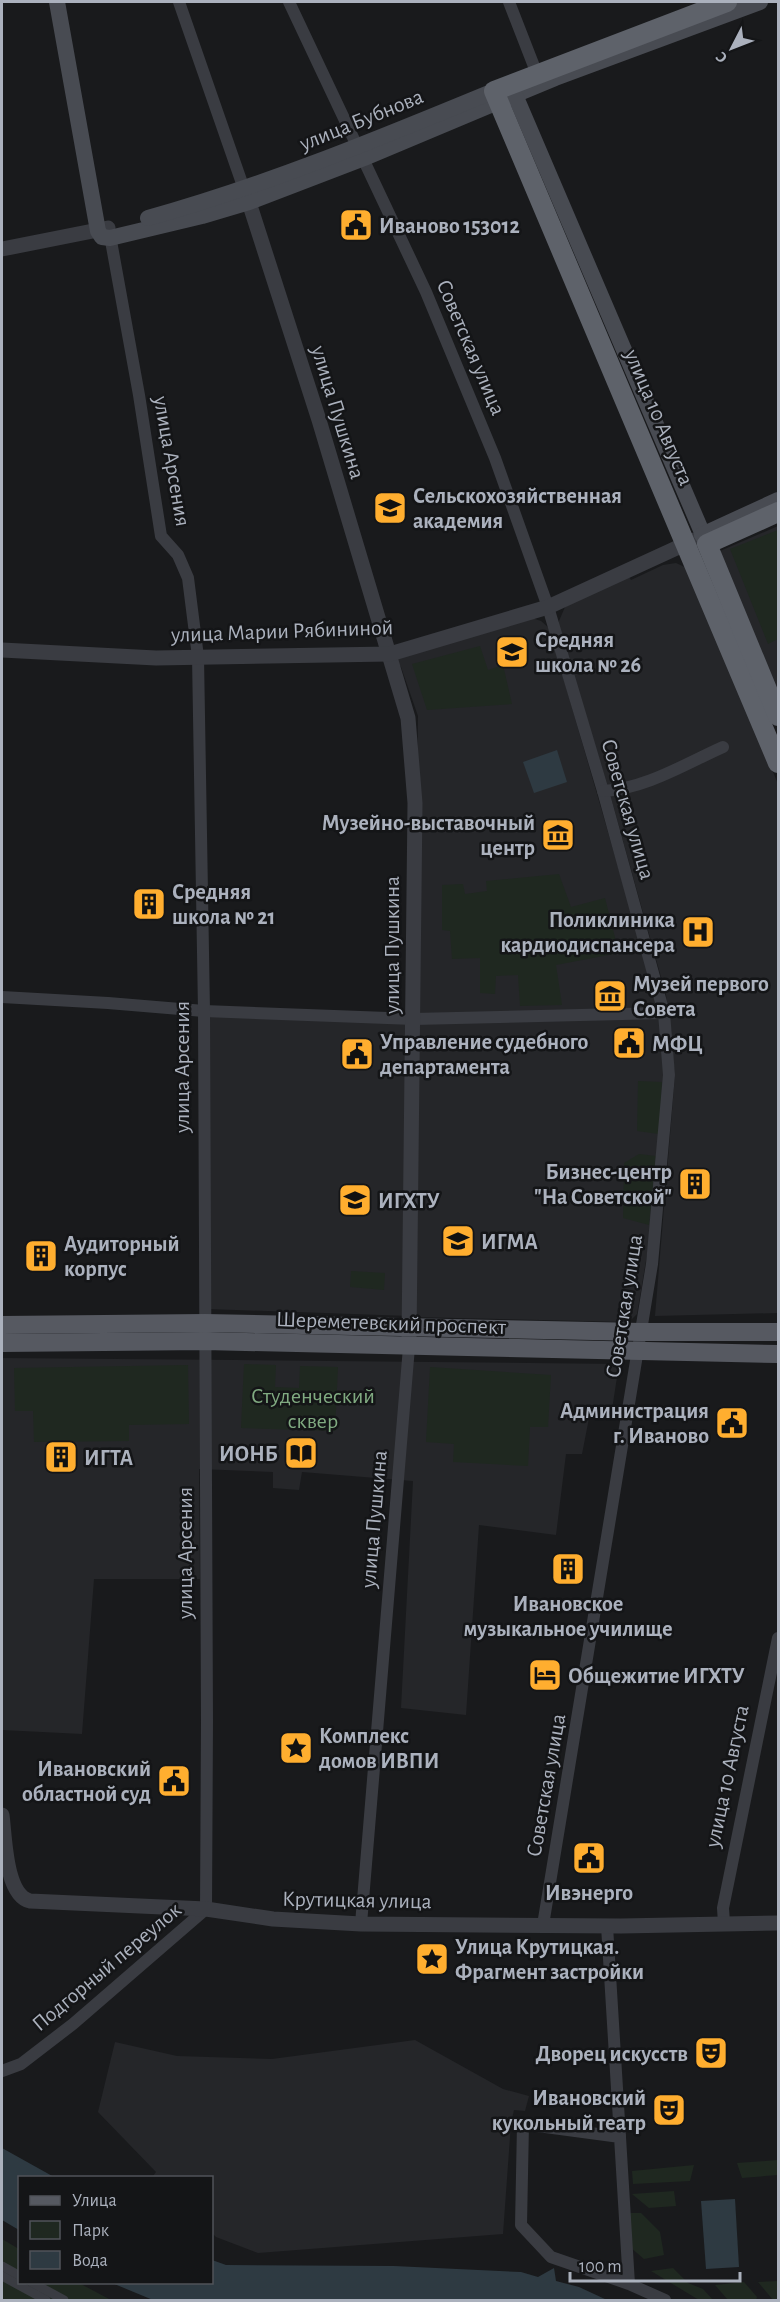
<svg xmlns="http://www.w3.org/2000/svg" width="780" height="2302" font-family="'Alegreya Sans',sans-serif">
<style>
.built{fill:#252629}
.green{fill:#1f2820}
.water{fill:#2e3a42}
.lines{fill:none;stroke-linecap:round;stroke-linejoin:round}
.pedestrian{stroke:#3a3c42;stroke-width:9}
.minor{stroke:#3a3c42;stroke-width:12}
.tertiary{stroke:#3a3c42;stroke-width:15}
.secondary{stroke:#484b52;stroke-width:16}
.primary{stroke:#565961;stroke-width:18}
.trunk{stroke:#5e626a;stroke-width:20}
.labels{text-anchor:middle;stroke-width:5;stroke-linejoin:round;paint-order:stroke}
.street-label{font-size:22px;fill:#abb1bd;stroke:#141517}
.poi-label{font-size:22px;font-weight:bold;fill:#abb1bd;stroke:#141517;text-anchor:start}
.park-label{font-size:22px;fill:#80aa81;stroke:#141517}
</style>
<rect width="100%" height="100%" fill="#191a1c"/>
<g class="built">
<path d="M 778,526 L 778,700 L 720,551 Z"/>
<path d="M 676,563 L 689,569 L 778,784 L 778,1313 L 655,1316 L 675,1075 L 666,995 L 608,787 L 559,629 L 559,621 L 565,607 L 627,574 L 631,580 L 663,565 Z"/>
<path d="M 532,618 L 541,621 L 549,628 L 660,1012 L 415,1015 L 418,716 L 401,667 L 393,656 Z"/>
<path d="M 209,1014 L 412,1018 L 409,1316 L 208,1309 Z"/>
<path d="M 660,1015 L 664,1076 L 653,1219 L 637,1314 L 632,1319 L 625,1322 L 412,1317 L 415,1017 Z"/>
<path d="M 2,1358 L 235,1360 L 619,1364 L 611,1416 L 590,1413 L 582,1454 L 566,1454 L 556,1535 L 479,1525 L 466,1715 L 401,1708 L 413,1481 L 302,1472 L 299,1490 L 273,1488 L 273,1472 L 199,1469 L 200,1579 L 94,1579 L 82,1734 L 2,1730 Z"/>
<path d="M 415,2040 L 503,2089 L 529,2096 L 525,2111 L 514,2110 L 511,2123 L 503,2234 L 258,2253 L 216,2237 L 212,2233 L 212,2178 L 155,2177 L 153,2176 L 156,2172 L 98,2112 L 115,2042 L 177,2056 L 272,2059 Z"/>
</g>
<g class="green">
<path d="M 778,530 L 778,639 L 768,644 L 730,549 Z"/>
<path d="M 480,646 L 488,670 L 503,665 L 512,704 L 427,710 L 412,664 Z"/>
<path d="M 559,874 L 571,907 L 605,898 L 619,953 L 556,965 L 562,1005 L 520,1006 L 518,975 L 496,976 L 495,994 L 480,993 L 480,958 L 452,959 L 450,931 L 442,930 L 442,885 L 463,884 L 465,894 L 487,891 L 486,881 Z"/>
<path d="M 638,1081 L 662,1082 L 659,1134 L 637,1131 Z"/>
<path d="M 639,1154 L 656,1156 L 649,1225 L 623,1218 L 624,1163 Z"/>
<path d="M 351,1271 L 385,1273 L 384,1290 L 350,1287 Z"/>
<path d="M 244,1364 L 276,1365 L 275,1387 L 299,1388 L 300,1366 L 338,1367 L 335,1431 L 241,1428 Z"/>
<path d="M 188,1365 L 189,1424 L 129,1425 L 129,1441 L 34,1442 L 33,1411 L 15,1411 L 14,1368 Z"/>
<path d="M 430,1367 L 551,1375 L 548,1427 L 530,1427 L 528,1466 L 453,1462 L 454,1444 L 426,1442 Z"/>
<path d="M 778,2160 L 778,2175 L 742,2178 L 737,2163 Z"/>
<path d="M 694,2165 L 690,2181 L 633,2184 L 632,2171 Z"/>
<path d="M 674,2191 L 676,2206 L 649,2208 L 632,2194 Z"/>
<path d="M 628,2213 L 641,2213 L 660,2232 L 664,2255 L 644,2259 L 630,2247 Z"/>
<path d="M 2,2239 L 19,2249 L 20,2282 L 79,2283 L 111,2300 L 2,2300 Z"/>
<path d="M 673,2268 L 688,2283 L 703,2289 L 713,2300 L 699,2300 L 651,2271 Z"/>
<path d="M 778,2281 L 778,2300 L 773,2300 L 758,2282 Z"/>
<path d="M 744,2282 L 757,2297 L 756,2300 L 728,2300 L 715,2285 Z"/>
</g>
<g class="water">
<path d="M 557,750 L 567,782 L 534,793 L 523,762 Z"/>
<path d="M 2,2148 L 54,2177 L 20,2178 L 19,2230 L 2,2220 Z"/>
<path d="M 735,2199 L 739,2267 L 706,2269 L 701,2201 Z"/>
<path d="M 212,2260 L 226,2265 L 394,2266 L 521,2272 L 538,2277 L 554,2268 L 556,2281 L 579,2287 L 607,2300 L 153,2300 L 112,2283 L 212,2282 Z"/>
</g>
<g class="lines">
<g class="pedestrian">
<path d="M 2,2266 L 20,2276"/>
<path d="M 2,2276 L 46,2300"/>
<path d="M 31,2282 L 64,2300"/>
</g>
<g class="minor">
<path d="M 179,2 L 244,189"/>
<path d="M 289,2 L 426,292 L 495,458 L 548,607 L 603,791 L 664,1013 L 669,1075 L 652,1264 L 543,1925"/>
<path d="M 509,2 L 537,74"/>
<path d="M 603,791 C 645,789 685,764 723,747"/>
<path d="M 2,997 L 108,1003 L 204,1011 L 414,1019 L 664,1013"/>
<path d="M 724,1923 L 723,1908 L 778,1638"/>
<path d="M 361,1924 L 409,1347"/>
<path d="M 607,1926 L 620,2137"/>
<path d="M 2,2071 L 21,2064 L 73,2024 L 206,1909 L 207,1721 L 204,1011 L 198,657 L 188,578 L 178,555 L 161,536 L 139,395 L 109,230"/>
<path d="M 629,2284 L 620,2137 L 523,2124 L 521,2225 L 551,2257 L 629,2284 L 665,2300"/>
</g>
<g class="tertiary">
<path d="M 246,193 L 319,420 L 408,718 L 415,803 L 409,1338"/>
<path d="M 2,249 L 108,228"/>
<path d="M 2,650 L 156,658 L 390,654 L 548,607 L 694,540"/>
<path d="M 2,1815 C 5,1836 5,1895 30,1901 L 206,1909 L 273,1919 L 361,1924 L 621,1926 L 778,1923"/>
</g>
<g class="secondary">
<path d="M 57,2 L 98,231 L 102,237 L 110,238 L 202,216 L 249,202 L 364,158 L 555,78 L 760,2"/>
<path d="M 512,88 L 707,544"/>
<path d="M 148,218 C 267,185 380,138 494,91"/>
<path d="M 702,535 L 778,500"/>
</g>
<g class="primary">
<path d="M 2,1325 L 205,1323 L 641,1332 L 778,1332"/>
<path d="M 2,1343 L 205,1341 L 778,1354"/>
</g>
<g class="trunk">
<path d="M 727,2 L 494,91 L 778,763"/>
<path d="M 778,512 L 707,544 L 778,716"/>
</g>
</g>
<defs>
<symbol id="civic-square" viewBox="-11 -11 22 22"><rect x="-9" y="-9" width="18" height="18" rx="4" fill="#ffae2f" stroke="#141517"/><path d="M-.6-6.5H3V-4.5H.6V-3L4-1V1h2V6H-6V1h2V-1L-.6-3ZM-1.2 2.5V6h2.4V2.5Z" fill="#111"/></symbol>
<symbol id="university-square" viewBox="-11 -11 22 22"><rect x="-9" y="-9" width="18" height="18" rx="4" fill="#ffae2f" stroke="#141517"/><path d="M0-5L7-2L0 1L-7-2ZM-4 1L0 2.5L4 1V4Q0 6-4 4Z" fill="#111"/></symbol>
<symbol id="school-square" viewBox="-11 -11 22 22"><rect x="-9" y="-9" width="18" height="18" rx="4" fill="#ffae2f" stroke="#141517"/><path d="M0-5L7-2L0 1L-7-2ZM-4 1L0 2.5L4 1V4Q0 6-4 4Z" fill="#111"/></symbol>
<symbol id="museum-square" viewBox="-11 -11 22 22"><rect x="-9" y="-9" width="18" height="18" rx="4" fill="#ffae2f" stroke="#141517"/><path d="M0-6L6-3V-2H-6V-3ZM-5-1h2V3h-2ZM-1-1h2V3h-2ZM3-1h2V3H3ZM-6 4H6V6H-6Z" fill="#111"/></symbol>
<symbol id="building-square" viewBox="-11 -11 22 22"><rect x="-9" y="-9" width="18" height="18" rx="4" fill="#ffae2f" stroke="#141517"/><path d="M-4-6H4V6H1V3H-1V6H-4ZM-2.5-4.3h1.7v1.8h-1.7ZM.8-4.3h1.7v1.8H.8ZM-2.5-1h1.7V.8h-1.7ZM.8-1h1.7V.8H.8Z" fill="#111"/></symbol>
<symbol id="hospital-square" viewBox="-11 -11 22 22"><rect x="-9" y="-9" width="18" height="18" rx="4" fill="#ffae2f" stroke="#141517"/><path d="M-5-5h3v3.5h4V-5h3V5h-3V1.5h-4V5h-3Z" fill="#111"/></symbol>
<symbol id="library-square" viewBox="-11 -11 22 22"><rect x="-9" y="-9" width="18" height="18" rx="4" fill="#ffae2f" stroke="#141517"/><path d="M-6-4Q-3-5.5-.7-3.5V5Q-3 3-6 4ZM6-4Q3-5.5 .7-3.5V5Q3 3 6 4Z" fill="#111"/></symbol>
<symbol id="hotel-square" viewBox="-11 -11 22 22"><rect x="-9" y="-9" width="18" height="18" rx="4" fill="#ffae2f" stroke="#141517"/><path d="M-6-4.5h1.5V1H6V5H4.5V3h-9V5H-6ZM-4 0a1.8 1.8 0 1 1 3.6 0ZM.5 0V-2.5h3Q6-2.5 6 0Z" fill="#111"/></symbol>
<symbol id="sight-square" viewBox="-11 -11 22 22"><rect x="-9" y="-9" width="18" height="18" rx="4" fill="#ffae2f" stroke="#141517"/><path d="M0-6L1.8-2.2L6-1.7L2.9 1.2L3.7 5.4L0 3.3L-3.7 5.4L-2.9 1.2L-6-1.7L-1.8-2.2Z" fill="#111"/></symbol>
<symbol id="theatre-square" viewBox="-11 -11 22 22"><rect x="-9" y="-9" width="18" height="18" rx="4" fill="#ffae2f" stroke="#141517"/><path d="M-5-5.5Q0-4 5-5.5V0Q5 5 0 6Q-5 5-5 0ZM-3.3-2.5H-1v1.5H-3.3ZM1-2.5H3.3v1.5H1ZM-2.8 1Q0 5.5 2.8 1Z" fill="#111"/></symbol>
</defs>
<g fill-rule="evenodd">
<use href="#civic-square" x="337" y="206" width="38" height="38"/>
<use href="#university-square" x="371" y="489" width="38" height="38"/>
<use href="#school-square" x="493" y="633" width="38" height="38"/>
<use href="#museum-square" x="539" y="816" width="38" height="38"/>
<use href="#building-square" x="130" y="885" width="38" height="38"/>
<use href="#hospital-square" x="679" y="913" width="38" height="38"/>
<use href="#museum-square" x="591" y="977" width="38" height="38"/>
<use href="#civic-square" x="610" y="1024" width="38" height="38"/>
<use href="#civic-square" x="338" y="1035" width="38" height="38"/>
<use href="#building-square" x="676" y="1165" width="38" height="38"/>
<use href="#university-square" x="336" y="1181" width="38" height="38"/>
<use href="#university-square" x="439" y="1222" width="38" height="38"/>
<use href="#building-square" x="22" y="1237" width="38" height="38"/>
<use href="#civic-square" x="713" y="1404" width="38" height="38"/>
<use href="#library-square" x="282" y="1434" width="38" height="38"/>
<use href="#building-square" x="42" y="1438" width="38" height="38"/>
<use href="#building-square" x="549" y="1550" width="38" height="38"/>
<use href="#hotel-square" x="526" y="1656" width="38" height="38"/>
<use href="#sight-square" x="277" y="1729" width="38" height="38"/>
<use href="#civic-square" x="155" y="1762" width="38" height="38"/>
<use href="#civic-square" x="570" y="1839" width="38" height="38"/>
<use href="#sight-square" x="413" y="1940" width="38" height="38"/>
<use href="#theatre-square" x="692" y="2034" width="38" height="38"/>
<use href="#theatre-square" x="650" y="2091" width="38" height="38"/>
</g>
<g class="labels">
<g class="street-label">
<text transform="translate(361 119) rotate(-22)" y="8">улица Бубнова</text>
<text transform="translate(472 347) rotate(67)" y="8">Советская улица</text>
<text transform="translate(339 412) rotate(73)" y="8">улица Пушкина</text>
<text transform="translate(660 417) rotate(67)" y="8">улица 10 Августа</text>
<text transform="translate(173 461) rotate(80)" y="8">улица Арсения</text>
<text transform="translate(282 630) rotate(-2)" y="8">улица Марии Рябининой</text>
<text transform="translate(629 809) rotate(74)" y="8">Советская улица</text>
<text transform="translate(391 945) rotate(-90)" y="8">улица Пушкина</text>
<text transform="translate(181 1067) rotate(-90)" y="8">улица Арсения</text>
<text transform="translate(623 1306) rotate(-81)" y="8">Советская улица</text>
<text transform="translate(391 1322) rotate(2)" y="8">Шереметевский проспект</text>
<text transform="translate(373 1519) rotate(-85)" y="8">улица Пушкина</text>
<text transform="translate(184 1553) rotate(-90)" y="8">улица Арсения</text>
<text transform="translate(726 1776) rotate(-78)" y="8">улица 10 Августа</text>
<text transform="translate(545 1785) rotate(-80)" y="8">Советская улица</text>
<text transform="translate(357 1899) rotate(1)" y="8">Крутицкая улица</text>
<text transform="translate(106 1966) rotate(-40)" y="8">Подгорный переулок</text>
</g>
<g class="poi-label">
<text x="379" y="233">Иваново 153012</text>
<text x="413" y="503">Сельскохозяйственная<tspan x="413" dy="25">академия</tspan></text>
<text x="535" y="647">Средняя<tspan x="535" dy="25">школа № 26</tspan></text>
<text x="535" y="830" text-anchor="end">Музейно-выставочный<tspan x="535" dy="25">центр</tspan></text>
<text x="172" y="899">Средняя<tspan x="172" dy="25">школа № 21</tspan></text>
<text x="675" y="927" text-anchor="end">Поликлиника<tspan x="675" dy="25">кардиодиспансера</tspan></text>
<text x="633" y="991">Музей первого<tspan x="633" dy="25">Совета</tspan></text>
<text x="380" y="1049">Управление судебного<tspan x="380" dy="25">департамента</tspan></text>
<text x="652" y="1051">МФЦ</text>
<text x="672" y="1179" text-anchor="end">Бизнес-центр<tspan x="672" dy="25">"На Советской"</tspan></text>
<text x="378" y="1208">ИГХТУ</text>
<text x="481" y="1249">ИГМА</text>
<text x="64" y="1251">Аудиторный<tspan x="64" dy="25">корпус</tspan></text>
<text x="709" y="1418" text-anchor="end">Администрация<tspan x="709" dy="25">г. Иваново</tspan></text>
<text x="278" y="1461" text-anchor="end">ИОНБ</text>
<text x="84" y="1465">ИГТА</text>
<text x="568" y="1611" text-anchor="middle">Ивановское<tspan x="568" dy="25">музыкальное училище</tspan></text>
<text x="568" y="1683">Общежитие ИГХТУ</text>
<text x="319" y="1743">Комплекс<tspan x="319" dy="25">домов ИВПИ</tspan></text>
<text x="151" y="1776" text-anchor="end">Ивановский<tspan x="151" dy="25">областной суд</tspan></text>
<text x="589" y="1900" text-anchor="middle">Ивэнерго</text>
<text x="455" y="1954">Улица Крутицкая.<tspan x="455" dy="25">Фрагмент застройки</tspan></text>
<text x="688" y="2061" text-anchor="end">Дворец искусств</text>
<text x="646" y="2105" text-anchor="end">Ивановский<tspan x="646" dy="25">кукольный театр</tspan></text>
</g>
<g class="park-label">
<text x="313" y="1403">Студенческий<tspan x="313" dy="25">сквер</tspan></text>
</g>
</g>
<rect width="780" height="2302" fill="none" stroke="#abb1bd" stroke-width="6"/>
<rect x="18" y="2176" width="195" height="108" fill="#141517" stroke="#505359" stroke-width="1.5"/>
<rect x="30" y="2196" width="30" height="9" fill="#565961" stroke="#505359" stroke-width="1.5"/>
<text x="72" y="2206" font-size="18" fill="#abb1bd">Улица</text>
<rect x="30" y="2221" width="30" height="18" fill="#1f2820" stroke="#505359" stroke-width="1.5"/>
<text x="72" y="2236" font-size="18" fill="#abb1bd">Парк</text>
<rect x="30" y="2251" width="30" height="18" fill="#2e3a42" stroke="#505359" stroke-width="1.5"/>
<text x="72" y="2266" font-size="18" fill="#abb1bd">Вода</text>
<g transform="translate(732 48) rotate(228)" stroke="#141517" stroke-width="4.5" paint-order="stroke">
<path d="M0-4.5L10 22L0 15L-10 22Z" fill="#abb1bd"/>
<text y="-9" font-size="16" font-weight="bold" text-anchor="middle" fill="#abb1bd">С</text>
</g>
<path d="M570 2272v9h170v-9" fill="none" stroke="#abb1bd" stroke-width="3"/>
<text x="579" y="2272" font-size="18" fill="#abb1bd" stroke="#141517" stroke-width="4.5" paint-order="stroke">100 m</text>
</svg>
